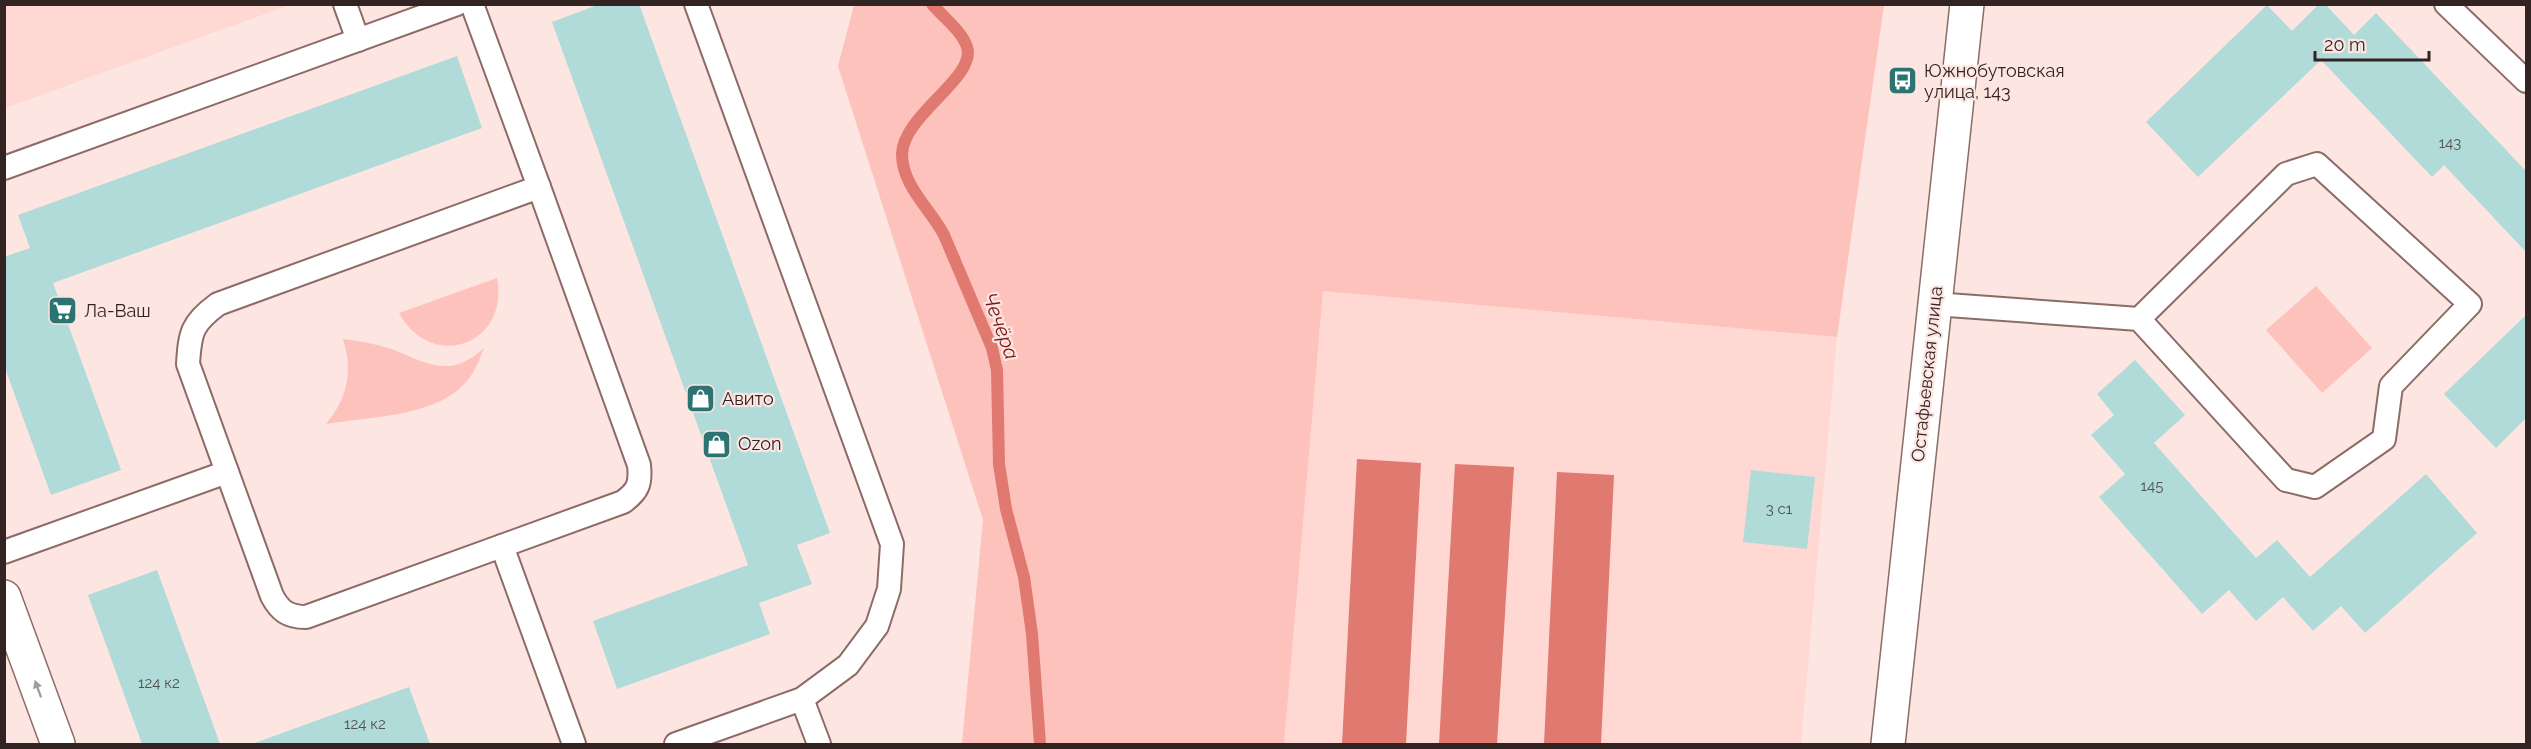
<svg xmlns="http://www.w3.org/2000/svg" width="2531" height="749" font-family="Raleway,sans-serif">
<style>
.built{fill:#ffd8d3}
.green{fill:#fdc2bb}
.water{fill:#e0796f}
.lines{fill:none;stroke-linecap:round;stroke-linejoin:round}
.stream{stroke:#e0796f;stroke-width:12}
.building{fill:#b0dbd8}
.service-casing{stroke:#8d6b67;stroke-width:26}
.minor-casing{stroke:#8d6b67;stroke-width:36}
.tertiary-casing{stroke:#8d6b67;stroke-width:36}
.service{stroke:#fff;stroke-width:22}
.minor{stroke:#fff;stroke-width:33}
.tertiary{stroke:#fff;stroke-width:33}
.oneway{fill:#a39c9c}
.labels{text-anchor:middle;stroke-width:4.5;stroke-linejoin:round;paint-order:stroke}
.number-label{font-size:15px;fill:#525250}
.poi-label{font-size:18px;fill:#322422;stroke:#fde5e1;text-anchor:start}
.street-label{font-size:18px;fill:#322422;stroke:#fde5e1}
.water-label{font-size:20px;font-style:italic;fill:#741716;stroke:#fde5e1}
</style>
<rect width="100%" height="100%" fill="#fde5e1"/>
<g class="built">
<path d="M 5,4 L 290,4 L 290,5 L 5,108 Z"/>
<path d="M 1323,291 L 1837,337 L 1801,744 L 1284,744 Z"/>
</g>
<g class="green">
<path d="M 854,5 L 1884,5 L 1837,337 L 1323,291 L 1284,744 L 962,744 L 983,520 L 838,66 Z"/>
<path d="M 497,278 C 510,344 432,373 399,313 Z"/>
<path d="M 2316,286 L 2372,348 L 2322,393 L 2266,330 Z"/>
<path d="M 343,339 C 360,341 377,344 394,350 C 430,365 451,378 484,348 C 478,363 473,377 460,388 C 429,417 366,417 326,424 C 348,398 353,371 343,339 Z"/>
</g>
<g class="water">
<path d="M 1357,459 L 1421,463 L 1406,744 L 1342,744 Z"/>
<path d="M 1455,464 L 1514,467 L 1497,744 L 1439,744 Z"/>
<path d="M 1557,472 L 1614,475 L 1601,744 L 1544,744 Z"/>
</g>
<g class="lines">
<path class="stream" d="M 932,4 C 943,17 962,31 967,47 C 977,77 903,115 902,154 C 902,186 930,208 944,235 L 992,348 L 997,370 L 999,464 L 1006,509 L 1024,577 L 1032,634 L 1040,744"/>
</g>
<g class="building">
<path d="M 600,4 L 639,4 L 830,533 L 797,545 L 812,584 L 759,603 L 770,634 L 617,689 L 593,621 L 748,565 L 552,22 Z"/>
<path d="M 2319,4 L 2325,4 L 2354,35 L 2376,13 L 2526,171 L 2526,252 L 2444,165 L 2432,177 L 2321,60 L 2198,177 L 2146,122 L 2267,5 L 2292,31 Z"/>
<path d="M 457,56 L 482,128 L 53,283 L 121,470 L 51,495 L 4,365 L 4,257 L 30,248 L 18,215 Z"/>
<path d="M 2526,315 L 2526,418 L 2496,448 L 2444,394 Z"/>
<path d="M 2135,360 L 2185,415 L 2154,443 L 2256,558 L 2277,540 L 2310,577 L 2426,474 L 2477,533 L 2365,633 L 2341,606 L 2313,631 L 2283,597 L 2256,621 L 2229,590 L 2202,614 L 2099,497 L 2125,474 L 2091,435 L 2114,415 L 2097,394 Z"/>
<path d="M 1751,470 L 1815,477 L 1807,549 L 1743,542 Z"/>
<path d="M 157,570 L 215,730 L 220,744 L 142,744 L 88,595 Z"/>
<path d="M 409,687 L 430,744 L 252,744 Z"/>
</g>
<g class="lines">
<defs>
<g id="service">
<path d="M 345,4 L 358,40"/>
<path d="M 472,4 L 539,187"/>
<path d="M 2446,4 L 2526,81"/>
<path d="M 4,168 L 457,4"/>
<path d="M 539,187 L 639,465 C 641,484 638,491 623,502 L 306,617 C 288,617 280,611 272,596 L 188,364 C 190,332 192,323 218,304 Z"/>
<path d="M 1934,304 L 2139,319 L 2286,174 L 2317,164 L 2470,304 L 2391,386 L 2384,439 L 2315,487 L 2286,480 L 2139,319"/>
<path d="M 502,546 L 574,744"/>
<path d="M 4,552 L 227,472"/>
<path d="M 802,699 L 819,744"/>
<path d="M 676,744 L 802,699 L 848,665 L 877,626 L 889,589 L 892,544 L 696,4"/>
</g>
<path id="minor" d="M 4,597 L 58,744"/>
<path id="tertiary" d="M 1888,744 L 1967,4"/>
</defs>
<use href="#service" class="service-casing"/>
<use href="#minor" class="minor-casing"/>
<use href="#tertiary" class="tertiary-casing"/>
<use href="#service" class="service"/>
<use href="#minor" class="minor"/>
<use href="#tertiary" class="tertiary"/>
</g>
<defs><path id="oneway-solid" d="M-6-.8H1V-3.2L6.5 0L1 3.2V.8H-6Z" transform="scale(1.5)"/></defs>
<use class="oneway" href="#oneway-solid" transform="translate(38 689) rotate(-110)"/>
<defs>
<symbol id="bus-square" viewBox="-11 -11 22 22"><rect x="-9" y="-9" width="18" height="18" rx="4" fill="#2b7471" stroke="#fde5e1"/><path d="M-5-6H5V4H4V6H2V4H-2V6H-4V4H-5ZM-3.5-4V0h7V-4ZM-3.5 1.2v1.5H-2V1.2ZM2 1.2v1.5H3.5V1.2Z" fill="#fff"/></symbol>
<symbol id="supermarket-square" viewBox="-11 -11 22 22"><rect x="-9" y="-9" width="18" height="18" rx="4" fill="#2b7471" stroke="#fde5e1"/><path d="M-6-5.5h2.5l.6 2H6L4.5 2H-2.5L-4.4-4H-6ZM-1.5 3.2a1.3 1.3 0 1 0 .1 0ZM3 3.2a1.3 1.3 0 1 0 .1 0Z" fill="#fff"/></symbol>
<symbol id="shop-square" viewBox="-11 -11 22 22"><rect x="-9" y="-9" width="18" height="18" rx="4" fill="#2b7471" stroke="#fde5e1"/><path d="M-5-2.5h2.3a2.7 3.5 0 0 1 5.4 0H5L5.5 6h-11ZM-1.5-2.5h3a1.5 2.3 0 0 0-3 0Z" fill="#fff"/></symbol>
</defs>
<g fill-rule="evenodd">
<use href="#bus-square" x="1886" y="64" width="33" height="33"/>
<use href="#supermarket-square" x="46" y="294" width="33" height="33"/>
<use href="#shop-square" x="684" y="382" width="33" height="33"/>
<use href="#shop-square" x="700" y="428" width="33" height="33"/>
</g>
<g class="labels">
<g class="number-label">
<text x="2450" y="148">143</text>
<text x="2152" y="491">145</text>
<text x="1779" y="514">3 с1</text>
<text x="159" y="688">124 к2</text>
<text x="365" y="729">124 к2</text>
</g>
<g class="poi-label">
<text x="1924" y="77">Южнобутовская<tspan x="1924" dy="21">улица, 143</tspan></text>
<text x="84" y="317">Ла-Ваш</text>
<text x="722" y="405">Авито</text>
<text x="738" y="450">Ozon</text>
</g>
<g class="street-label">
<text transform="translate(1927 374) rotate(-84)" y="6">Остафьевская улица</text>
</g>
<g class="water-label">
<text transform="translate(1001 326) rotate(70)" y="7">Чечёра</text>
</g>
</g>
<rect width="2531" height="749" fill="none" stroke="#322422" stroke-width="12"/>
<path d="M2315 51v9h114v-9" fill="none" stroke="#322422" stroke-width="3"/>
<text x="2324" y="51" font-size="18" fill="#322422" stroke="#fde5e1" stroke-width="4.5" paint-order="stroke">20 m</text>
</svg>
